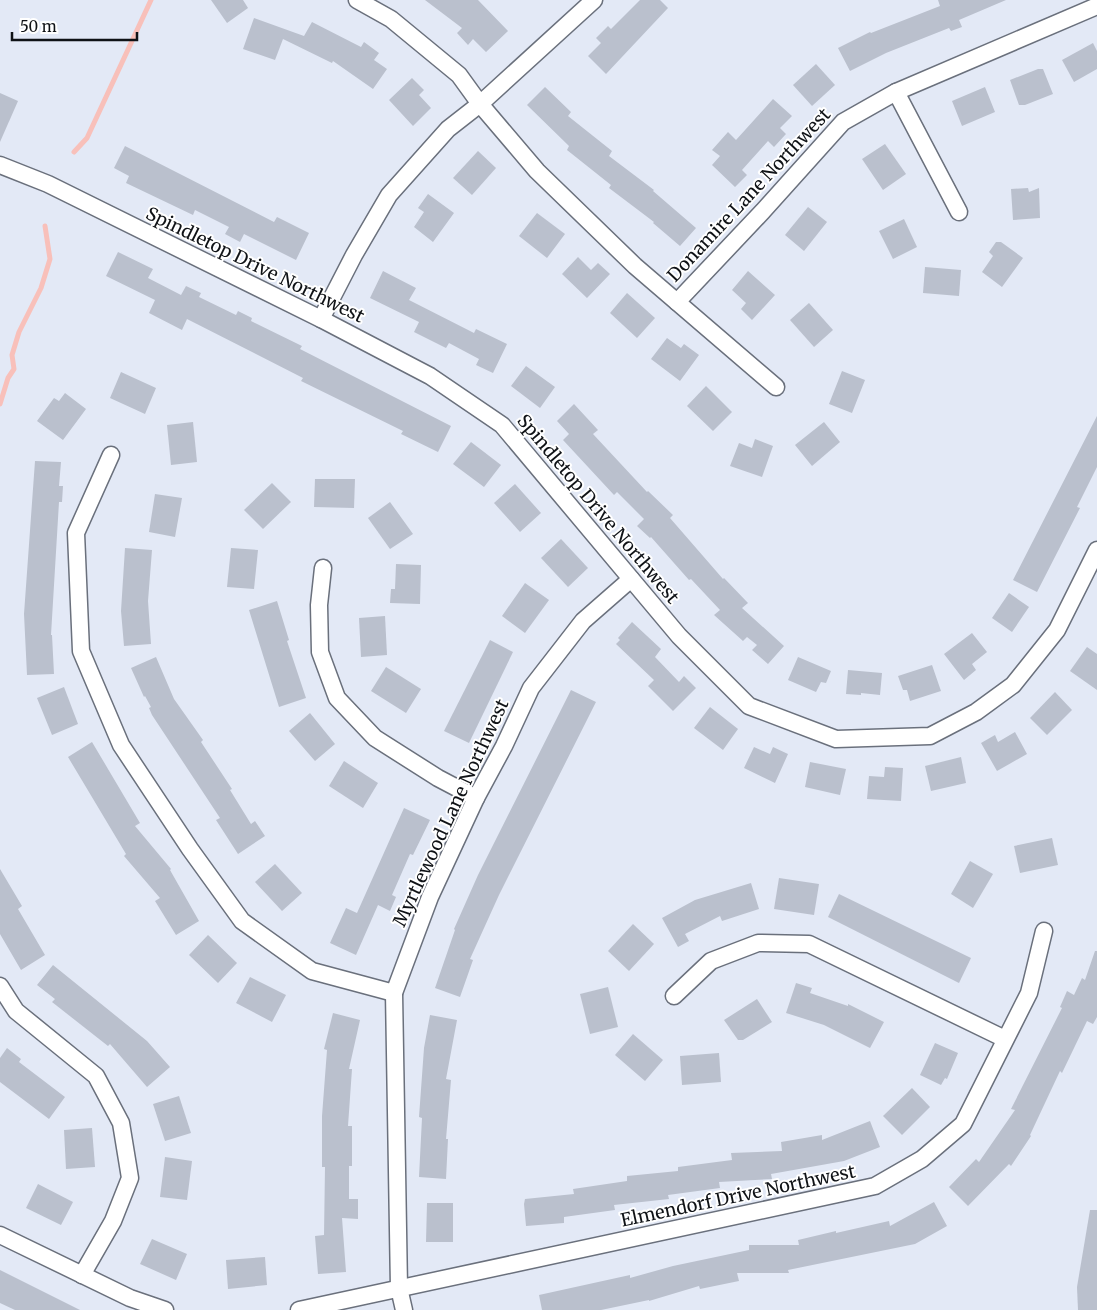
<svg xmlns="http://www.w3.org/2000/svg" width="1097" height="1310" font-family="Merriweather,serif">
<style>
.lines{fill:none;stroke-linecap:round;stroke-linejoin:round}
.stream{stroke:#f8c0ba;stroke-width:5}
.building{fill:#bac0cd}
.street-casing{stroke:#6a707c;stroke-width:19}
.street{stroke:#fff;stroke-width:16}
.labels{text-anchor:middle;stroke-width:4;stroke-linejoin:round;paint-order:stroke}
.street-label{font-size:18px;fill:#0f1216;stroke:#fff}
</style>
<rect width="100%" height="100%" fill="#e3e9f6"/>
<g class="lines">
<g class="stream">
<path d="M 74,152 L 87,138 L 151,0"/>
<path d="M 0,404 L 8,378 L 14,369 L 12,355 L 19,332 L 41,288 L 50,259 L 45,226"/>
</g>
</g>
<g class="building">
<path d="M 211,0 L 243,0 L 248,8 L 227,23 Z"/>
<path d="M 425,0 L 478,0 L 508,31 L 486,52 L 473,39 L 468,45 L 457,33 L 462,28 Z"/>
<path d="M 640,0 L 660,0 L 668,8 L 606,74 L 588,56 L 601,43 L 596,38 L 608,26 L 611,29 Z"/>
<path d="M 938,0 L 1006,0 L 959,20 L 962,27 L 951,31 L 949,28 L 886,53 L 850,71 L 838,48 L 870,32 L 871,33 L 940,6 Z"/>
<path d="M 254,18 L 304,36 L 312,22 L 361,47 L 364,42 L 379,53 L 374,60 L 387,69 L 373,89 L 333,61 L 332,63 L 283,39 L 275,60 L 243,49 Z"/>
<path d="M 1093,43 L 1097,51 L 1097,69 L 1074,82 L 1062,60 Z"/>
<path d="M 816,64 L 835,85 L 812,106 L 793,85 Z"/>
<path d="M 1038,69 L 1043,69 L 1053,94 L 1025,105 L 1019,105 L 1010,80 Z"/>
<path d="M 412,78 L 424,90 L 419,95 L 431,108 L 413,126 L 389,100 Z"/>
<path d="M 545,87 L 571,112 L 568,116 L 612,151 L 609,156 L 654,190 L 653,191 L 696,228 L 680,246 L 653,223 L 654,222 L 609,188 L 611,185 L 567,150 L 569,146 L 527,105 Z"/>
<path d="M 985,87 L 995,112 L 962,126 L 952,101 Z"/>
<path d="M 0,93 L 18,101 L 0,142 Z"/>
<path d="M 773,99 L 792,116 L 780,128 L 786,134 L 774,147 L 768,141 L 742,170 L 747,175 L 735,187 L 712,165 L 720,156 L 712,150 L 728,132 L 736,140 Z"/>
<path d="M 885,144 L 906,174 L 883,190 L 862,159 Z"/>
<path d="M 125,146 L 274,222 L 277,217 L 309,233 L 296,260 L 244,234 L 240,242 L 225,234 L 229,227 L 195,210 L 193,215 L 126,183 L 129,176 L 114,168 Z"/>
<path d="M 478,151 L 496,168 L 472,195 L 453,178 Z"/>
<path d="M 1028,188 L 1029,192 L 1039,188 L 1040,218 L 1013,220 L 1011,189 Z"/>
<path d="M 428,194 L 454,213 L 433,242 L 414,227 L 424,212 L 418,208 Z"/>
<path d="M 808,207 L 827,222 L 804,251 L 785,235 Z"/>
<path d="M 537,213 L 565,234 L 547,258 L 519,236 Z"/>
<path d="M 904,219 L 917,247 L 893,259 L 879,231 Z"/>
<path d="M 996,242 L 1001,242 L 1023,258 L 1002,287 L 982,272 L 993,256 L 989,252 Z"/>
<path d="M 118,252 L 153,269 L 148,278 L 181,295 L 186,286 L 201,293 L 199,297 L 236,315 L 238,311 L 252,318 L 251,321 L 302,346 L 300,349 L 451,426 L 438,452 L 401,434 L 403,431 L 301,381 L 303,378 L 187,319 L 182,330 L 149,313 L 155,300 L 106,276 Z"/>
<path d="M 578,257 L 591,270 L 598,263 L 610,274 L 587,298 L 562,274 Z"/>
<path d="M 925,267 L 961,270 L 959,296 L 923,293 Z"/>
<path d="M 383,271 L 416,288 L 409,300 L 474,333 L 476,329 L 507,344 L 493,373 L 476,365 L 479,359 L 449,343 L 446,348 L 414,332 L 419,322 L 370,298 Z"/>
<path d="M 748,271 L 775,295 L 752,320 L 741,309 L 746,303 L 732,290 Z"/>
<path d="M 627,293 L 655,318 L 637,338 L 610,313 Z"/>
<path d="M 809,303 L 833,330 L 814,347 L 790,320 Z"/>
<path d="M 667,338 L 681,348 L 684,344 L 699,355 L 680,381 L 651,359 Z"/>
<path d="M 526,366 L 555,387 L 540,408 L 511,386 Z"/>
<path d="M 842,371 L 865,380 L 852,413 L 829,404 Z"/>
<path d="M 121,372 L 156,388 L 145,414 L 110,398 Z"/>
<path d="M 706,386 L 732,412 L 713,431 L 687,406 Z"/>
<path d="M 65,393 L 86,409 L 63,440 L 37,421 L 54,398 L 59,401 Z"/>
<path d="M 574,404 L 598,430 L 593,434 L 647,492 L 648,491 L 673,515 L 670,518 L 723,579 L 724,578 L 748,603 L 742,608 L 784,646 L 768,664 L 752,650 L 757,645 L 747,637 L 743,641 L 714,615 L 720,610 L 691,579 L 689,580 L 651,537 L 650,538 L 637,526 L 644,519 L 617,492 L 614,495 L 563,440 L 569,434 L 557,421 Z"/>
<path d="M 1097,416 L 1097,467 L 1077,507 L 1080,508 L 1037,592 L 1013,580 Z"/>
<path d="M 193,422 L 197,462 L 171,465 L 167,425 Z"/>
<path d="M 824,422 L 840,442 L 812,466 L 795,445 Z"/>
<path d="M 755,439 L 773,446 L 762,477 L 730,466 L 739,443 L 752,448 Z"/>
<path d="M 471,442 L 501,465 L 484,487 L 453,464 Z"/>
<path d="M 35,461 L 61,462 L 59,486 L 63,486 L 62,502 L 59,502 L 51,635 L 52,635 L 54,674 L 27,675 L 24,614 Z"/>
<path d="M 315,479 L 355,479 L 354,508 L 314,507 Z"/>
<path d="M 272,483 L 291,502 L 263,529 L 244,510 Z"/>
<path d="M 515,484 L 541,513 L 520,532 L 494,503 Z"/>
<path d="M 155,494 L 182,498 L 175,537 L 149,532 Z"/>
<path d="M 390,502 L 413,534 L 390,549 L 368,518 Z"/>
<path d="M 561,539 L 588,568 L 568,587 L 541,558 Z"/>
<path d="M 125,548 L 152,550 L 148,601 L 151,644 L 124,646 L 121,611 Z"/>
<path d="M 231,548 L 258,550 L 254,589 L 227,587 Z"/>
<path d="M 396,564 L 421,565 L 420,604 L 390,603 L 391,589 L 395,589 Z"/>
<path d="M 525,583 L 549,600 L 525,633 L 502,616 Z"/>
<path d="M 1009,593 L 1029,607 L 1012,632 L 992,618 Z"/>
<path d="M 277,601 L 289,640 L 287,641 L 306,698 L 279,707 L 249,610 Z"/>
<path d="M 385,616 L 387,655 L 361,657 L 359,618 Z"/>
<path d="M 632,622 L 661,649 L 655,657 L 679,682 L 684,676 L 696,688 L 673,711 L 648,686 L 654,680 L 616,644 L 620,640 L 618,638 Z"/>
<path d="M 972,633 L 987,652 L 972,664 L 976,670 L 964,680 L 944,654 Z"/>
<path d="M 490,640 L 513,652 L 469,743 L 444,731 Z"/>
<path d="M 1087,647 L 1097,654 L 1097,690 L 1070,671 Z"/>
<path d="M 156,657 L 174,699 L 203,740 L 201,742 L 232,789 L 230,790 L 251,824 L 255,821 L 265,836 L 238,854 L 216,820 L 220,818 L 152,715 L 149,708 L 151,707 L 145,696 L 144,697 L 131,668 Z"/>
<path d="M 798,657 L 831,671 L 826,683 L 821,682 L 816,692 L 788,680 Z"/>
<path d="M 932,665 L 941,691 L 910,701 L 907,690 L 903,690 L 898,676 Z"/>
<path d="M 386,667 L 421,689 L 406,713 L 371,691 Z"/>
<path d="M 848,670 L 882,673 L 880,695 L 861,693 L 861,695 L 846,694 Z"/>
<path d="M 64,687 L 78,724 L 52,735 L 37,698 Z"/>
<path d="M 571,690 L 596,702 L 499,895 L 470,959 L 473,960 L 460,997 L 435,988 L 455,930 L 454,929 L 478,875 Z"/>
<path d="M 1055,692 L 1072,710 L 1047,735 L 1030,718 Z"/>
<path d="M 710,707 L 738,729 L 723,750 L 694,728 Z"/>
<path d="M 310,713 L 335,744 L 315,761 L 289,731 Z"/>
<path d="M 1015,732 L 1027,754 L 997,771 L 981,743 L 995,735 L 998,742 Z"/>
<path d="M 92,742 L 140,823 L 135,826 L 171,869 L 170,870 L 199,921 L 176,935 L 155,901 L 160,898 L 124,856 L 126,854 L 68,757 Z"/>
<path d="M 754,747 L 770,754 L 773,747 L 788,754 L 775,783 L 744,768 Z"/>
<path d="M 961,757 L 966,783 L 931,791 L 925,766 Z"/>
<path d="M 344,761 L 378,783 L 363,808 L 329,786 Z"/>
<path d="M 810,762 L 846,769 L 840,795 L 805,787 Z"/>
<path d="M 885,767 L 903,768 L 901,801 L 867,799 L 869,776 L 884,777 Z"/>
<path d="M 404,808 L 430,820 L 413,855 L 410,854 L 392,895 L 396,897 L 390,911 L 378,905 L 356,955 L 330,943 L 346,908 L 357,913 Z"/>
<path d="M 1052,838 L 1058,865 L 1020,873 L 1014,846 Z"/>
<path d="M 970,861 L 993,874 L 973,908 L 951,894 Z"/>
<path d="M 275,864 L 302,893 L 282,911 L 255,882 Z"/>
<path d="M 0,869 L 22,906 L 18,909 L 45,955 L 21,970 L 0,934 Z"/>
<path d="M 779,878 L 819,884 L 814,915 L 774,909 Z"/>
<path d="M 751,883 L 759,909 L 722,921 L 720,916 L 685,934 L 689,941 L 678,947 L 662,918 L 695,900 Z"/>
<path d="M 839,894 L 971,958 L 959,983 L 828,917 Z"/>
<path d="M 633,924 L 654,944 L 629,971 L 608,951 Z"/>
<path d="M 208,935 L 237,963 L 218,983 L 189,955 Z"/>
<path d="M 1095,951 L 1097,951 L 1097,1017 L 1093,1024 L 1087,1021 L 1062,1073 L 1060,1071 L 1030,1135 L 1031,1136 L 1011,1166 L 1009,1164 L 968,1206 L 949,1187 L 976,1159 L 979,1162 L 1015,1110 L 1011,1109 L 1062,1008 L 1060,1007 L 1067,991 L 1074,995 L 1082,978 L 1085,980 Z"/>
<path d="M 53,965 L 147,1041 L 170,1067 L 147,1087 L 110,1044 L 108,1046 L 52,1002 L 55,999 L 37,985 Z"/>
<path d="M 250,977 L 286,995 L 272,1022 L 236,1003 Z"/>
<path d="M 796,983 L 812,988 L 810,993 L 848,1006 L 848,1004 L 884,1022 L 870,1048 L 824,1025 L 786,1013 Z"/>
<path d="M 608,987 L 618,1027 L 590,1034 L 580,994 Z"/>
<path d="M 757,999 L 772,1022 L 743,1040 L 738,1040 L 724,1020 Z"/>
<path d="M 333,1013 L 360,1020 L 349,1069 L 352,1069 L 348,1126 L 352,1126 L 352,1166 L 349,1166 L 349,1199 L 358,1199 L 358,1219 L 342,1218 L 346,1272 L 318,1274 L 315,1236 L 324,1235 L 325,1167 L 322,1167 L 322,1116 L 327,1050 L 324,1049 Z"/>
<path d="M 430,1015 L 457,1020 L 446,1079 L 451,1080 L 446,1139 L 448,1139 L 446,1179 L 419,1177 L 422,1118 L 419,1117 L 424,1048 Z"/>
<path d="M 633,1034 L 663,1060 L 645,1081 L 615,1055 Z"/>
<path d="M 935,1043 L 958,1053 L 947,1079 L 945,1078 L 941,1085 L 920,1075 Z"/>
<path d="M 7,1048 L 21,1059 L 19,1062 L 65,1097 L 49,1119 L 0,1082 L 0,1058 Z"/>
<path d="M 719,1053 L 721,1082 L 682,1085 L 680,1056 Z"/>
<path d="M 912,1088 L 930,1107 L 902,1135 L 883,1116 Z"/>
<path d="M 179,1096 L 191,1133 L 165,1141 L 153,1104 Z"/>
<path d="M 870,1121 L 880,1147 L 844,1161 L 771,1174 L 772,1179 L 719,1182 L 720,1188 L 668,1195 L 669,1199 L 614,1205 L 615,1210 L 564,1217 L 564,1223 L 526,1226 L 524,1204 L 525,1199 L 574,1194 L 573,1189 L 627,1181 L 627,1176 L 678,1171 L 678,1167 L 732,1160 L 731,1153 L 782,1151 L 781,1142 L 822,1135 L 822,1140 Z"/>
<path d="M 92,1128 L 95,1167 L 66,1169 L 64,1130 Z"/>
<path d="M 165,1157 L 192,1161 L 187,1200 L 160,1197 Z"/>
<path d="M 38,1184 L 73,1202 L 61,1225 L 26,1208 Z"/>
<path d="M 934,1202 L 947,1226 L 915,1244 L 788,1270 L 789,1273 L 737,1273 L 739,1281 L 700,1289 L 699,1286 L 649,1301 L 649,1300 L 601,1310 L 542,1310 L 539,1295 L 630,1275 L 630,1278 L 673,1266 L 749,1250 L 749,1245 L 799,1245 L 798,1240 L 836,1231 L 836,1233 L 889,1221 L 890,1226 Z"/>
<path d="M 427,1203 L 453,1203 L 453,1242 L 426,1242 Z"/>
<path d="M 1090,1210 L 1097,1210 L 1097,1310 L 1078,1310 L 1077,1287 Z"/>
<path d="M 152,1239 L 187,1254 L 176,1280 L 140,1264 Z"/>
<path d="M 265,1257 L 267,1285 L 228,1289 L 226,1260 Z"/>
<path d="M 0,1270 L 80,1310 L 15,1310 L 0,1303 Z"/>
</g>
<g class="lines">
<defs>
<g id="street">
<path d="M 357,0 L 391,19 L 459,75 L 480,104 L 537,171 L 635,266 L 776,387"/>
<path d="M 896,92 L 959,212"/>
<path d="M 0,165 L 48,184 L 321,319 L 430,376 L 502,425 L 679,636 L 749,706 L 836,739 L 930,736 L 976,712 L 1013,685 L 1057,630 L 1097,550"/>
<path d="M 677,302 L 763,211 L 843,122 L 896,92 L 1097,6"/>
<path d="M 321,319 L 354,255 L 389,195 L 448,129 L 480,104 L 594,0"/>
<path d="M 111,455 L 76,533 L 81,651 L 121,745 L 190,849 L 242,921 L 312,971 L 394,993"/>
<path d="M 323,568 L 319,605 L 320,652 L 337,698 L 375,738 L 438,778 L 476,798"/>
<path d="M 0,986 L 16,1011 L 96,1076 L 121,1123 L 130,1178 L 113,1221 L 82,1275"/>
<path d="M 674,996 L 711,961 L 758,943 L 809,944 L 1005,1039"/>
<path d="M 0,1235 L 130,1298 L 165,1310"/>
<path d="M 299,1310 L 875,1186 L 922,1159 L 963,1124 L 1029,993 L 1044,931"/>
<path d="M 404,1310 L 399,1288 L 394,993 L 430,897 L 476,798 L 504,746 L 531,688 L 583,621 L 631,579"/>
</g>
</defs>
<use href="#street" class="street-casing"/>
<use href="#street" class="street"/>
</g>
<g class="labels">
<g class="street-label">
<text transform="translate(749 195) rotate(-47)" y="6">Donamire Lane Northwest</text>
<text transform="translate(255 265) rotate(26)" y="6">Spindletop Drive Northwest</text>
<text transform="translate(598 509) rotate(50)" y="6">Spindletop Drive Northwest</text>
<text transform="translate(451 813) rotate(-65)" y="6">Myrtlewood Lane Northwest</text>
<text transform="translate(738 1196) rotate(-12)" y="6">Elmendorf Drive Northwest</text>
</g>
</g>
<path d="M12 32v8h125v-8" fill="none" stroke="#0f1216" stroke-width="2.5"/>
<text x="20" y="32" font-size="15" fill="#0f1216" stroke="#ffffff" stroke-width="4" paint-order="stroke">50 m</text>
</svg>
